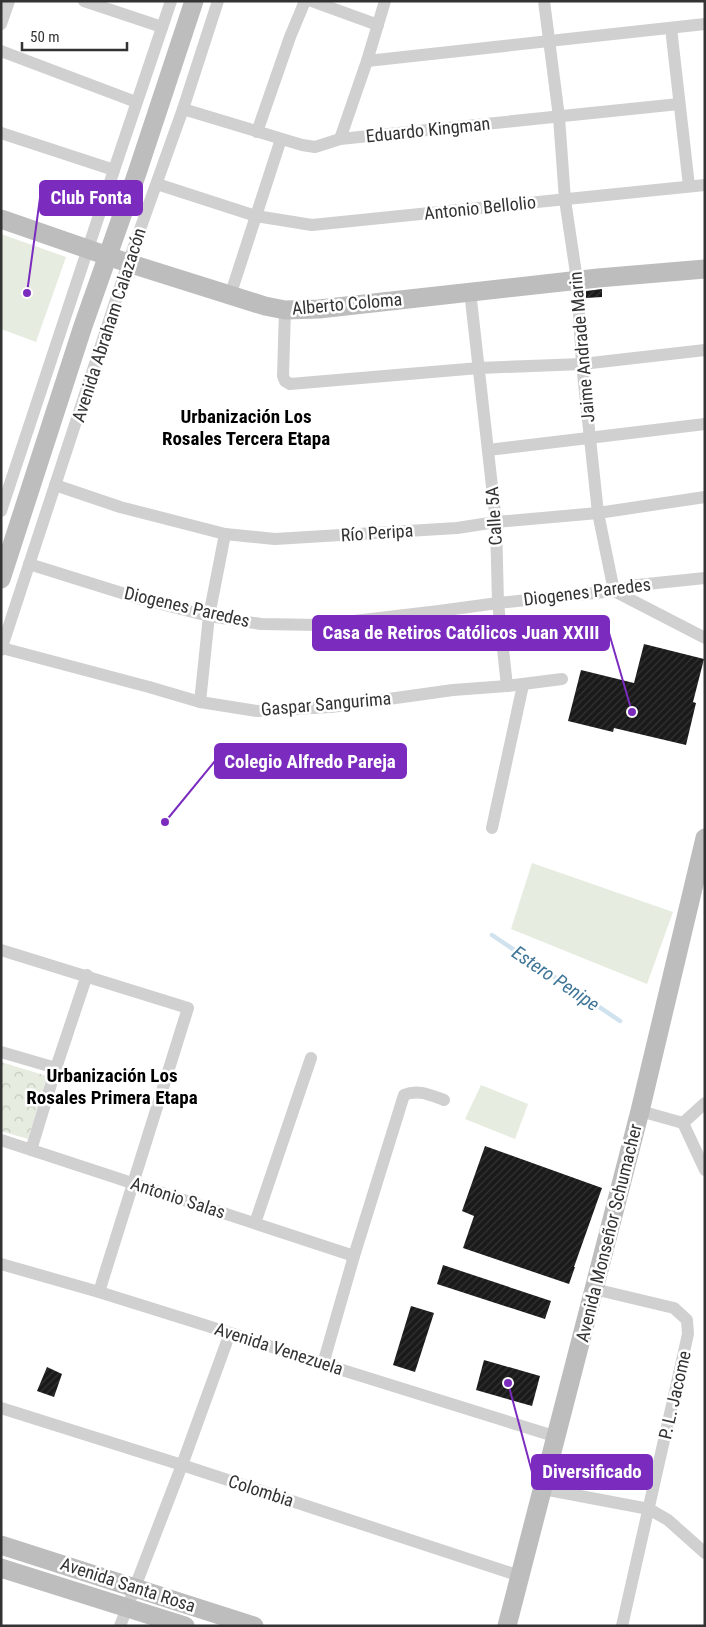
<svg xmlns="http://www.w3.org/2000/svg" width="706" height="1627" font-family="'Roboto Condensed',sans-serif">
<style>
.park{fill:url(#park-crowns)}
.pitch{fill:#e6ecdf}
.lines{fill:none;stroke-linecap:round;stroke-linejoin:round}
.stream{stroke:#cfe2ee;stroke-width:4.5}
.building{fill:url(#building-hatch)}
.street{stroke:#d0d0d0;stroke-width:12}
.secondary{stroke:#bdbdbd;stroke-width:19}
.labels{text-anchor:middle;stroke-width:5;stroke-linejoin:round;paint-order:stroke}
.street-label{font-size:18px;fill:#333;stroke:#fff}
.neighbourhood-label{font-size:19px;font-weight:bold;fill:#000;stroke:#fff}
.water-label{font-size:19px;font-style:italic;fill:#3f7597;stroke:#fff}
.leader{fill:none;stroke:#7b2cbf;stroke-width:2}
.callout-dot{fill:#7b2cbf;stroke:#fff;stroke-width:2}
.callout{fill:#7b2cbf;stroke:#7b2cbf;stroke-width:2}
.callout-label{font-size:19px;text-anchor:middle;font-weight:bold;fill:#fff}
</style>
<defs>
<pattern id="park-crowns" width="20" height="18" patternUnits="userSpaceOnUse" patternTransform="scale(1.25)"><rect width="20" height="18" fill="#e6ecdf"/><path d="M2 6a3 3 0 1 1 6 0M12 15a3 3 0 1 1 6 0" fill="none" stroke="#c6cbc0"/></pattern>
<pattern id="building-hatch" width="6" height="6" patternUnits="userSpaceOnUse" patternTransform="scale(1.25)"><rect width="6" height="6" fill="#1a1a1a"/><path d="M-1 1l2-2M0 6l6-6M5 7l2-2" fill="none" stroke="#333"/></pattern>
</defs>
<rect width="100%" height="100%" fill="#fff"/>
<path class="park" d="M 1,1062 L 47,1076 L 28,1139 L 1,1131 Z"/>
<g class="pitch">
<path d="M 1,234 L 66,257 L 36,342 L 1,329 Z"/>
<path d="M 532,863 L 673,912 L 647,984 L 511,929 Z"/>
<path d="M 481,1085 L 528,1104 L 515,1139 L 465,1119 Z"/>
</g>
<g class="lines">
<path class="stream" d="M 492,935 L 620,1021"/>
</g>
<g class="building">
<path d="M 602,289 L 602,297 L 586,298 L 586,291 Z"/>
<path d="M 644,644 L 704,659 L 693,702 L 696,703 L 686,745 L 614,728 L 613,732 L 568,721 L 581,670 L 634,683 Z"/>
<path d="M 485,1146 L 602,1188 L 574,1267 L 575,1267 L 569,1284 L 463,1248 L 474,1216 L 462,1211 Z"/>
<path d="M 443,1265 L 551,1301 L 545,1319 L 437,1284 Z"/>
<path d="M 411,1306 L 434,1313 L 415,1372 L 393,1365 Z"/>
<path d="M 484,1360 L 540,1376 L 532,1406 L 476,1390 Z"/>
<path d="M 47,1367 L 62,1374 L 54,1397 L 37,1391 Z"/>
</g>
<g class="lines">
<g class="street">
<path d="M 84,1 L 162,27"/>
<path d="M 312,1 L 378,25"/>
<path d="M 544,1 L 559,117 L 565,200 L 577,280 L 582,364 L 598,513 L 614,591 L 705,638"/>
<path d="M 1,24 L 9,1"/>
<path d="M 671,28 L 689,186"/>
<path d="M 1,51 L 136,102"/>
<path d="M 367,61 L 705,24"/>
<path d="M 183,109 L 302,145 L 315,147 L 340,139 L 679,104"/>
<path d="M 257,132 L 290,37 L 305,1"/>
<path d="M 1,133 L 114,170"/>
<path d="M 340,139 L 367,61 L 385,1"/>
<path d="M 157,184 L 256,216 L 312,225 L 705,185"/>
<path d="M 470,291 L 496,522 L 498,603 L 507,686 L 562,679"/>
<path d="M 230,296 L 281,139"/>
<path d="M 285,310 L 283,376 L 285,381 L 290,384 L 479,368 L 582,364 L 705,350"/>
<path d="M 488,450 L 705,424"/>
<path d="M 55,485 L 120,507 L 225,534 L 275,539 L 457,528 L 496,522 L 598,513 L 705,497"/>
<path d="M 1,511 L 114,170 L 171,1"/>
<path d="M 29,564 L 141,599 L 209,616 L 261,624 L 320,625 L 439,611 L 498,603 L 614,591 L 637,585 L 705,578"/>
<path d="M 2,648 L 149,687 L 200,702 L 257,711 L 331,707 L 453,690 L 507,686"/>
<path d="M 1,650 L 128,263 L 183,109 L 218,1"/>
<path d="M 200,702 L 209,616 L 225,534"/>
<path d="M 492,828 L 523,685"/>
<path d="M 1,950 L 188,1008 L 99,1292"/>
<path d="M 1,1052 L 56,1068"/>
<path d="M 640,1111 L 683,1123 L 705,1103"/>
<path d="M 683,1123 L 705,1170"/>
<path d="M 1,1140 L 354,1256"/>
<path d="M 31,1150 L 56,1068 L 87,975"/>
<path d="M 255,1223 L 311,1058"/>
<path d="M 1,1264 L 99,1292 L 230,1333 L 323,1364 L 557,1437"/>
<path d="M 594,1289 L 674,1308 L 687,1320 L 688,1334 L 622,1626"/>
<path d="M 323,1364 L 354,1256 L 404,1095 C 418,1089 430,1095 444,1100"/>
<path d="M 1,1408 L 182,1465 L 520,1576"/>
<path d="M 543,1489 L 649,1509 L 668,1520 L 705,1553"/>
<path d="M 120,1626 L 182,1465 L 230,1333"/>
</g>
<g class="secondary">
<path d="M 1,219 L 128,263 L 265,306 L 285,310 L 319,309 L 598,278 L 705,269"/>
<path d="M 1,579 L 83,326 L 137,173 L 194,1"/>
<path d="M 1,1545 L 254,1626"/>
<path d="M 1,1568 L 185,1626"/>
<path d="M 507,1626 L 640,1111 L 705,838"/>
</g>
</g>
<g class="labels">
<g class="street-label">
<text transform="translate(428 130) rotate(-6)" y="6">Eduardo Kingman</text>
<text transform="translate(480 208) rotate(-6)" y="6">Antonio Bellolio</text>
<text transform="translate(347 304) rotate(-5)" y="6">Alberto Coloma</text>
<text transform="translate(109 325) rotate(-72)" y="6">Avenida Abraham Calazacón</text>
<text transform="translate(582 347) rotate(-95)" y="6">Jaime Andrade Marin</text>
<text transform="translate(494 516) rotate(-94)" y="6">Calle 5A</text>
<text transform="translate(377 533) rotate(-4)" y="6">Río Peripa</text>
<text transform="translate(587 592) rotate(-7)" y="6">Diogenes Paredes</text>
<text transform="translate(187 607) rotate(13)" y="6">Diogenes Paredes</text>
<text transform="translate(326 704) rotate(-5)" y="6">Gaspar Sangurima</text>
<text transform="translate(178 1198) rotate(18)" y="6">Antonio Salas</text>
<text transform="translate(609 1233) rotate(-76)" y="6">Avenida Monseñor Schumacher</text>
<text transform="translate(279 1349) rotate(18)" y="6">Avenida Venezuela</text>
<text transform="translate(675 1395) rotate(-77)" y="6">P. L. Jacome</text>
<text transform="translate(261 1491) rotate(18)" y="6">Colombia</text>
<text transform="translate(128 1585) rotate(18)" y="6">Avenida Santa Rosa</text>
</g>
<g class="neighbourhood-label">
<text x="246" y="423">Urbanización Los<tspan x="246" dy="22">Rosales Tercera Etapa</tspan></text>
<text x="112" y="1082">Urbanización Los<tspan x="112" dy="22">Rosales Primera Etapa</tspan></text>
</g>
<g class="water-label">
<text transform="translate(556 978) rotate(34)" y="7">Estero Penipe</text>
</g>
</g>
<path class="leader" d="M27 293L40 198M632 712L609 633M165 822L215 761M508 1383L532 1472"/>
<g class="callout-dot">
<circle cx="27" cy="293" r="5"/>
<circle cx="632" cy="712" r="5"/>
<circle cx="165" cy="822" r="5"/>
<circle cx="508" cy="1383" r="5"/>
</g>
<g class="callout">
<rect x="40" y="181" width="102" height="34" rx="5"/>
<rect x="313" y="616" width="296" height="34" rx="5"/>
<rect x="215" y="744" width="191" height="34" rx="5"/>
<rect x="532" y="1455" width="120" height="34" rx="5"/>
</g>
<g class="callout-label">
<text x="91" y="204">Club Fonta</text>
<text x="461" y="639">Casa de Retiros Católicos Juan XXIII</text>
<text x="310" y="768">Colegio Alfredo Pareja</text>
<text x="592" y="1478">Diversificado</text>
</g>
<rect width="706" height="1627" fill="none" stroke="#333333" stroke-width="5"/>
<path d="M22 42v8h105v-8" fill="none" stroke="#333333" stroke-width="2.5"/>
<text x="30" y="42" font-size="15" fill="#333333" stroke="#ffffff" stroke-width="4" paint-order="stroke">50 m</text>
</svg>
